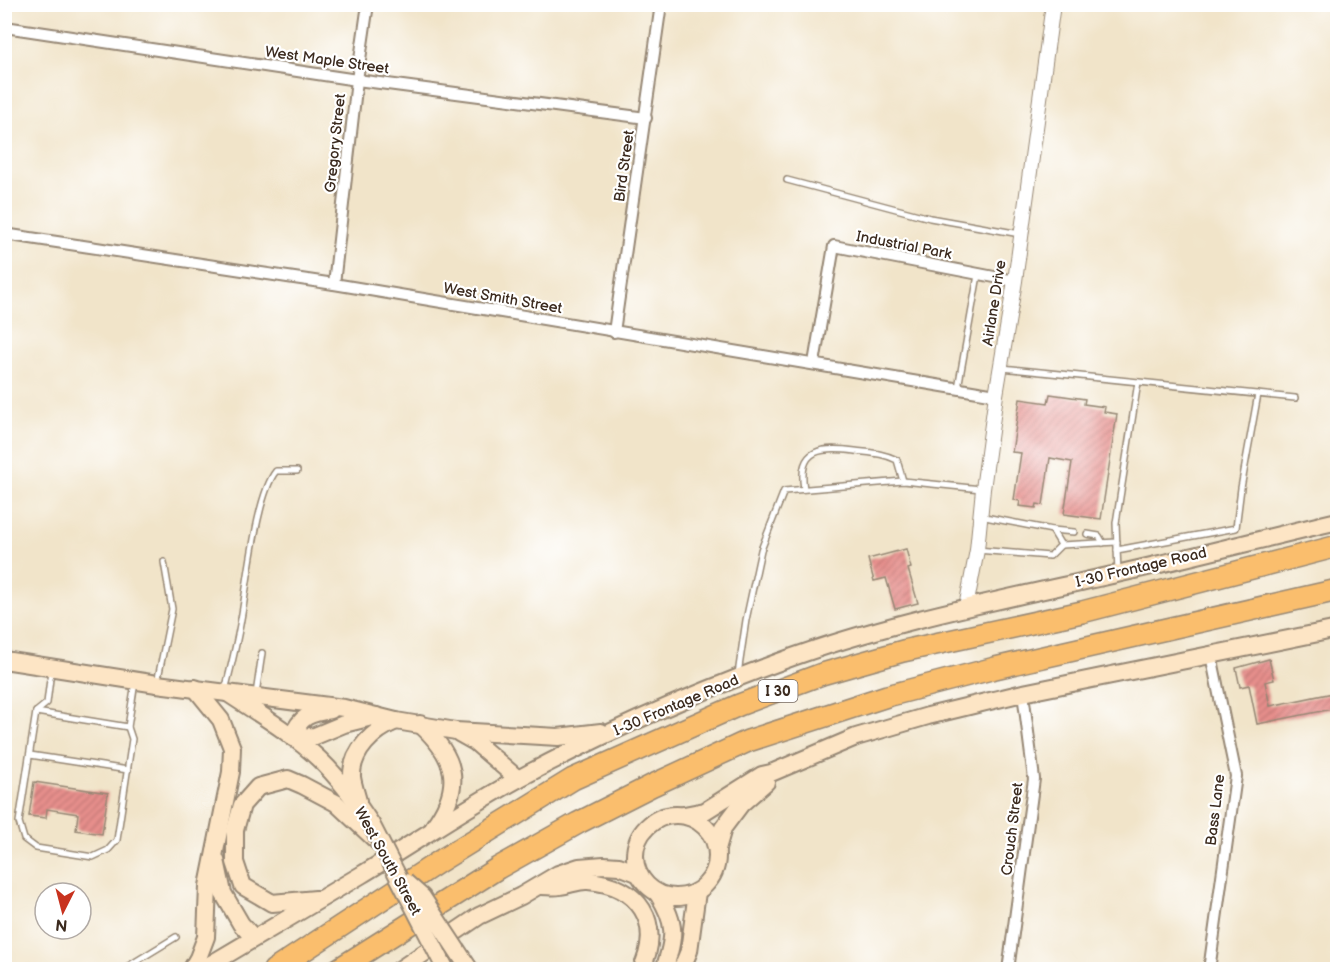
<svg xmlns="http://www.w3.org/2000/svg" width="1342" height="974" font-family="'Balsamiq Sans',sans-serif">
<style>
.building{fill:url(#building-hatch)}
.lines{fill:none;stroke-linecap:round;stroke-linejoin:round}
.service-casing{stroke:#968774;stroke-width:8}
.minor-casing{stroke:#968774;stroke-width:14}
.tertiary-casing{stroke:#968774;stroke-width:16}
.secondary-casing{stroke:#968774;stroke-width:20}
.motorway-casing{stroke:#968774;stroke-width:24}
.service{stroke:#fff;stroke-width:5}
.minor{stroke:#fff;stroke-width:10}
.tertiary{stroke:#fff;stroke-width:14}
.secondary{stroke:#fde5c5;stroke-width:16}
.motorway{stroke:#fabe6d;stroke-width:21}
.secondary-bridge-casing{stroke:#968774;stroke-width:20;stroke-linecap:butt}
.secondary-bridge{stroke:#fde5c5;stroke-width:16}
.labels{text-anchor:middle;stroke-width:4.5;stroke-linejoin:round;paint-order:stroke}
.shield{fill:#fff;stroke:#766a62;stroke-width:1.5}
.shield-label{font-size:14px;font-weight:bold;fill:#3b2a1e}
.street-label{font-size:15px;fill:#3b2a1e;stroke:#fff}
</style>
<defs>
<pattern id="building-hatch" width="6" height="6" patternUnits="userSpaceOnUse" patternTransform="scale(1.5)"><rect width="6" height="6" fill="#e78f8c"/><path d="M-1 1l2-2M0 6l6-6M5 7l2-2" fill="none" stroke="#bc7572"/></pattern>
</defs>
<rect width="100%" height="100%" fill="#fff"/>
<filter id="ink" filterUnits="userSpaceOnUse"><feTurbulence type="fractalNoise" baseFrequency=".0167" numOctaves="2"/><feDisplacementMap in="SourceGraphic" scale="12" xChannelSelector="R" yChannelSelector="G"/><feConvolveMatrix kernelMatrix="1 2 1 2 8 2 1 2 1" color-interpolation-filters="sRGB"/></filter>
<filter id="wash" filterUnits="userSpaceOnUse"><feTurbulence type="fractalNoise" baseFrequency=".008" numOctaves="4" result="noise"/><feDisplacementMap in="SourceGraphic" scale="24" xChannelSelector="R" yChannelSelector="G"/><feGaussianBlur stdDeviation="1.35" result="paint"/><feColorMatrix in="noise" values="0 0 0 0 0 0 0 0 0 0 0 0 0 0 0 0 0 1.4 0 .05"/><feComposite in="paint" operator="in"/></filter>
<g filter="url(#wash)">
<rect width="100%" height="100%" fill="#f1e4c9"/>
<g id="blocks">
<g class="building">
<path d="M 1050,394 L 1085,399 L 1084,404 L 1105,407 L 1104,412 L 1117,414 L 1101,519 L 1064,514 L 1072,462 L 1050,458 L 1043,505 L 1037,504 L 1036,508 L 1019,506 L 1020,501 L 1014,500 L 1021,453 L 1012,452 L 1020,399 L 1048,403 Z"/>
<path d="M 906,549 L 911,568 L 908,569 L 918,603 L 895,609 L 886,578 L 874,581 L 868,559 Z"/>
<path d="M 1269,659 L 1274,680 L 1265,682 L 1270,706 L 1338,692 L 1338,708 L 1257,724 L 1249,685 L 1240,687 L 1236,668 Z"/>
<path d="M 34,782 L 108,793 L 102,834 L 76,830 L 78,814 L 47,809 L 46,818 L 29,816 Z"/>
</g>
</g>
</g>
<g filter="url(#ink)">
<use href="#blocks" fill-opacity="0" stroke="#968774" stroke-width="1.5"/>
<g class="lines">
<defs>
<g id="service">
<path d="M 787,180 L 930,218 L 1020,234"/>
<path d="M 1002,368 L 1295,398"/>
<path d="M 958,388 L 978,275"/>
<path d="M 804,489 C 797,447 823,447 855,451 C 870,453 883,453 897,460 L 903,481"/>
<path d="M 980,516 L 1052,530 L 1061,545"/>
<path d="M 1052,530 L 1074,532"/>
<path d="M 1087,534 L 1099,536 L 1103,543"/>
<path d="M 977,550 L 1050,556 L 1061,545 L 1117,542"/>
<path d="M 1117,550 L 1236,528 L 1241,488 L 1258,394"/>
<path d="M 1118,572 L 1116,523 L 1138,382"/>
<path d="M 51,671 L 47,703 L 36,712 L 19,822 L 24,839 L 36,848 L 93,857 L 108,850 L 117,840 L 132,739 L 128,727 L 135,682"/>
<path d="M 738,674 L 746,620 L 761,550 L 784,491 L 903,481 L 981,489"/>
<path d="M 157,683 L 172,609 L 164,562"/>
<path d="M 225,691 C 231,667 237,643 241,619 C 248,583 256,496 276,471 L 297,471"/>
<path d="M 256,694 L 262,653"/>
<path d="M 36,712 L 128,727"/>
<path d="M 30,755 L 128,770"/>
<path d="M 122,970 L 176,937"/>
</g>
<g id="minor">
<path d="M 5,27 L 357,80 L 646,118"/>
<path d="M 4,234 L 334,284 L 996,395"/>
<path d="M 334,284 L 357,80 L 368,4"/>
<path d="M 614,332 L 661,4"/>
<path d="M 814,363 L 834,246 L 1015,281"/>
<path d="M 1008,970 L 1034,779 L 1023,693"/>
<path d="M 1209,970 L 1236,776 L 1211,655"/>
</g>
<path id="tertiary" d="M 966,607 L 977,550 L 983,489 L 996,395 L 1015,281 L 1053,4"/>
<g id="secondary">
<path d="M 4,660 L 157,684 L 344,708 L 396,721 L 456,731 L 558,737 L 601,732"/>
<path d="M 229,694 C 259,714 293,734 319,759 C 339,778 356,801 371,824"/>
<path d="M 331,710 C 310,713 300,716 292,737 L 315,736 L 344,724 L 376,716"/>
<path d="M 420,724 C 456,757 464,785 434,826"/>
<path d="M 459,733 L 475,742 L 518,779"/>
<path d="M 358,801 C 356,793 353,785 352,777 C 351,751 374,730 396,721"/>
<circle cx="676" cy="856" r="41"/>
<path d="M 684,815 L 705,811 L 762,775 L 771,773 L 856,737 L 928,716 L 1023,693 L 1338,629"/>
<path d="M 717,849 L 723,828 L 741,804 L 766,782"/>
<path d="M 216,860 L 223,893 L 241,924 L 254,938"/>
<path d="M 541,886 C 548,886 554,887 560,886 C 570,885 579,880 588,881 C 639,885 664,923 641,970"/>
<path d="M 658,894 C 677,924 675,937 664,970"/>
<path d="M 316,899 L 272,903 L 243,886 L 235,862 L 235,830 L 242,805 L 258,787 L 288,779 L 302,785 L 336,803 L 379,843"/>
<path d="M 191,970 L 198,958 L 206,937 L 208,886 L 231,772 L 232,748 L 221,720 L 195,688"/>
<path d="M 201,970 C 254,938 308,907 361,875 C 414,843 465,808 520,778 C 603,733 690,695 779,662 C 890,621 1006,599 1121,573 C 1193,557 1265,538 1338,521"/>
<path d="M 399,970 L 479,916 L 521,896 L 558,874 L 579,867 L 604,865 L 619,866 L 637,873"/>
<path d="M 681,970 L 689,951 L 697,892"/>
</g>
<g id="motorway">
<path d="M 274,970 L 440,861 L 573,779 L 739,705 L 822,674 L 903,651 L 1082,612 L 1338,546"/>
<path d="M 337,970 L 498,868 L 578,823 L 653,785 L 748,741 L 887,696 L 995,668 L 1338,590"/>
</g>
</defs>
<use href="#service" class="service-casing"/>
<use href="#minor" class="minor-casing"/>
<use href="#tertiary" class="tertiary-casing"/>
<use href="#secondary" class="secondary-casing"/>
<use href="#motorway" class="motorway-casing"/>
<use href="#service" class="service"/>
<use href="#minor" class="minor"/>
<use href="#tertiary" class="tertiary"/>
<use href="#secondary" class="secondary"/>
<use href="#motorway" class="motorway"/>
<defs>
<g id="secondary-bridge">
<path d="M 371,824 L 446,970"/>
<path d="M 405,882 L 422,897 L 470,970"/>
</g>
</defs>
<use href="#secondary-bridge" class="secondary-bridge-casing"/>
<use href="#secondary-bridge" class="secondary-bridge"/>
</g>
</g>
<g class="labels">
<rect class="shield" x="758.5" y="680" width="39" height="22" rx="4.5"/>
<g class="shield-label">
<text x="778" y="696">I 30</text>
</g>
<g class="street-label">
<text transform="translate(327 60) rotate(8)" y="5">West Maple Street</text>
<text transform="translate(335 143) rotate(-84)" y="5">Gregory Street</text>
<text transform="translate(624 166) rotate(-82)" y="5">Bird Street</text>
<text transform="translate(904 245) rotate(11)" y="5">Industrial Park</text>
<text transform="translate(503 298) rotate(10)" y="5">West Smith Street</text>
<text transform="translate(994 303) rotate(-81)" y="5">Airlane Drive</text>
<text transform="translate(1141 567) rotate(-13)" y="5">I-30 Frontage Road</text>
<text transform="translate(676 705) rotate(-23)" y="5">I-30 Frontage Road</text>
<text transform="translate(1215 810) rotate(-83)" y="5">Bass Lane</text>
<text transform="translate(1012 829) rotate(-83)" y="5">Crouch Street</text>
<text transform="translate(388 861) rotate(61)" y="5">West South Street</text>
</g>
</g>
<rect width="1342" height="974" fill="none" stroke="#fff" stroke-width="24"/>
<g transform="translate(63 911) rotate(186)"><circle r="28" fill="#ffffff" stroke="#b1aaa5" stroke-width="1.5"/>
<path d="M0-4.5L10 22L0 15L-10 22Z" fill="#c8321e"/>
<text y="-9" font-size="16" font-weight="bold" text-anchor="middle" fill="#3b2a1e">N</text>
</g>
</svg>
